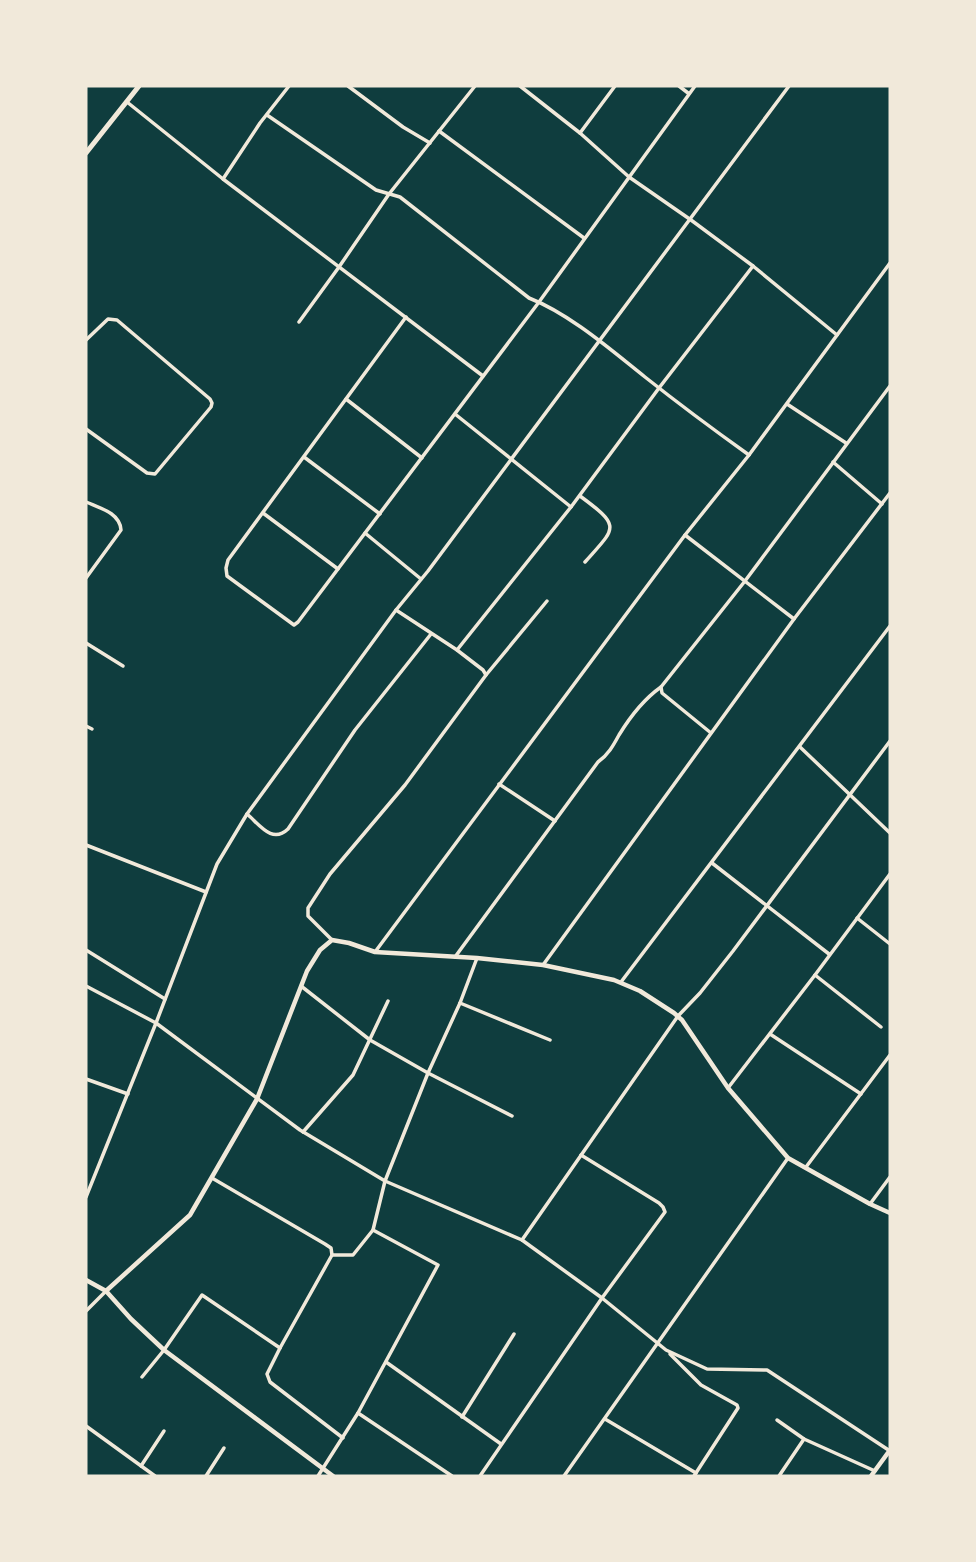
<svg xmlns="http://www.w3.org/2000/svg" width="976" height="1562" font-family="Barlow,sans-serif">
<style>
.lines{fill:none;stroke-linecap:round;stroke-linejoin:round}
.minor{stroke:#f1e9da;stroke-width:3.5}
.tertiary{stroke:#f1e9da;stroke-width:4.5}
.primary{stroke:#f1e9da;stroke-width:5}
</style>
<rect width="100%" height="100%" fill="#0f3d3e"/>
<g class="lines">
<g class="minor">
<path d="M 348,86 L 403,127 L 430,143"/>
<path d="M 520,86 L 580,133 L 629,177 L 691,220 L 753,266 L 837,335"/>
<path d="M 679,86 L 688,93"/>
<path d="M 127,102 L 223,179 L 483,376"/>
<path d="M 267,115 L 376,190 L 400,197 L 529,298 C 570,314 611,350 645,377 C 679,404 714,430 749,455"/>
<path d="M 439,131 L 584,238"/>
<path d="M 580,133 L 615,86"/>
<path d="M 223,179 L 260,123 L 289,86"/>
<path d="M 406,317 L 228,560 L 226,568 L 227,576 L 294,625 L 298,622 L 539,302 L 695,86"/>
<path d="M 299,322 L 339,267 L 389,194 L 475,86"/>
<path d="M 86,340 L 108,319 L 117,320 L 210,399 L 212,403 L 211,407 L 155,474 L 147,473 L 86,429"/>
<path d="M 346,399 L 422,458"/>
<path d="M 787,404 L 846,443"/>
<path d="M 455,414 L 571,507"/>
<path d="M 304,457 L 380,514"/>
<path d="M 833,462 L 882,504"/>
<path d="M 580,496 C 622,527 616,527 585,562"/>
<path d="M 86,502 C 100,508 120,513 121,530 L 86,578"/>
<path d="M 263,513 L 338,569"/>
<path d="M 365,533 L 421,579"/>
<path d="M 685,535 L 794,619"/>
<path d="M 396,610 L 457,650 L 483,670 L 486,675"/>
<path d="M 86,643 L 123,666"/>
<path d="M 457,650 L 571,507 L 659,388 L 753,266"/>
<path d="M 661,687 L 662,693 L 711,733"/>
<path d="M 86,726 L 92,729"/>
<path d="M 800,747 L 890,833"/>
<path d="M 499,784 L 555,821"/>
<path d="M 247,814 C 260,825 272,844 288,829 L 355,730 L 431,634"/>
<path d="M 86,845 L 206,892"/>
<path d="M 712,863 L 829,954"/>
<path d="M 857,918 L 890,944"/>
<path d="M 332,940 L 308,916 L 308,908 L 330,874 L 405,785 L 486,675 L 547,601"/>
<path d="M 86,950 L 165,999"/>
<path d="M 375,952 L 685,535 L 749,455 L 890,263"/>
<path d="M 455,957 L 598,762 C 608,755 613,746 619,735 C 630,717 644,699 661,687 L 745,581 L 890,386"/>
<path d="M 543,965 L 794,619 L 890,493"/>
<path d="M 815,975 L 881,1027"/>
<path d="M 621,982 L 890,626"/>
<path d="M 86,986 L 156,1023 L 300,1130 L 385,1181 L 522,1240 L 602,1298 L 666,1350 L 707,1369 L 767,1370 L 890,1451"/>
<path d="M 301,986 L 370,1040 L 428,1073 L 512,1116"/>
<path d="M 460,1003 L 550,1040"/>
<path d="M 770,1034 L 861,1094"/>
<path d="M 86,1079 L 128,1094"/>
<path d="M 728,1088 L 815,975 L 890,874"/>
<path d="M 303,1132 L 353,1075 L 388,1001"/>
<path d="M 806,1167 L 890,1055"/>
<path d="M 212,1178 L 325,1244 L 331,1248 L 332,1255"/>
<path d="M 86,1197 L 156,1023 L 217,864 L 247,814 L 396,610 L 428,571 L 789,86"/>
<path d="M 870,1204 L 890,1177"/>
<path d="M 522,1240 L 678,1016 L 700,993 L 733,951 L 890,741"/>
<path d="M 86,1311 L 106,1291"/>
<path d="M 670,1354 L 701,1385 L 737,1405 L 738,1408 L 694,1476"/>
<path d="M 386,1362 L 501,1444"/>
<path d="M 142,1377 L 164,1350 L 202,1295 L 280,1348"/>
<path d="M 358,1413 L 452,1476"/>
<path d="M 462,1417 L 514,1334"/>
<path d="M 605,1419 L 696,1473"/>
<path d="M 777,1420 L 804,1439 L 875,1471"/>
<path d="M 86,1426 L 155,1476"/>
<path d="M 343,1438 L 270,1382 L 267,1374 L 280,1348 L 332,1255 L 353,1255 L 373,1230 L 385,1181 L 428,1073 L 460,1003 L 477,958"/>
<path d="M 141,1466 L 164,1431"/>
<path d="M 206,1476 L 224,1448"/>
<path d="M 318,1476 L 358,1413 L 438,1265 L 373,1230"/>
<path d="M 480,1476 L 602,1298 L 665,1212 L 663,1207 L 659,1203 L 581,1155"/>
<path d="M 564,1476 L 788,1158"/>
<path d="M 779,1476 L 804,1439"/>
</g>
<g class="tertiary">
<path d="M 86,1280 L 106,1291 L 131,1319 L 164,1350 L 333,1476"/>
<path d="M 106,1291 L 190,1215 L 257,1099 L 307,971 L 320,950 L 332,940 L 349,943 L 375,952 L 477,958 L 543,965 L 614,980 L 640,991 L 674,1013 L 682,1020 L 728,1088 L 788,1158 L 870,1204 L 890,1213"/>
<path d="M 871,1476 L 890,1450"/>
</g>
<path class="primary" d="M 86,153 L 139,86"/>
</g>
<rect width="976" height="1562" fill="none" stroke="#f1e9da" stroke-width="175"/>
</svg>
